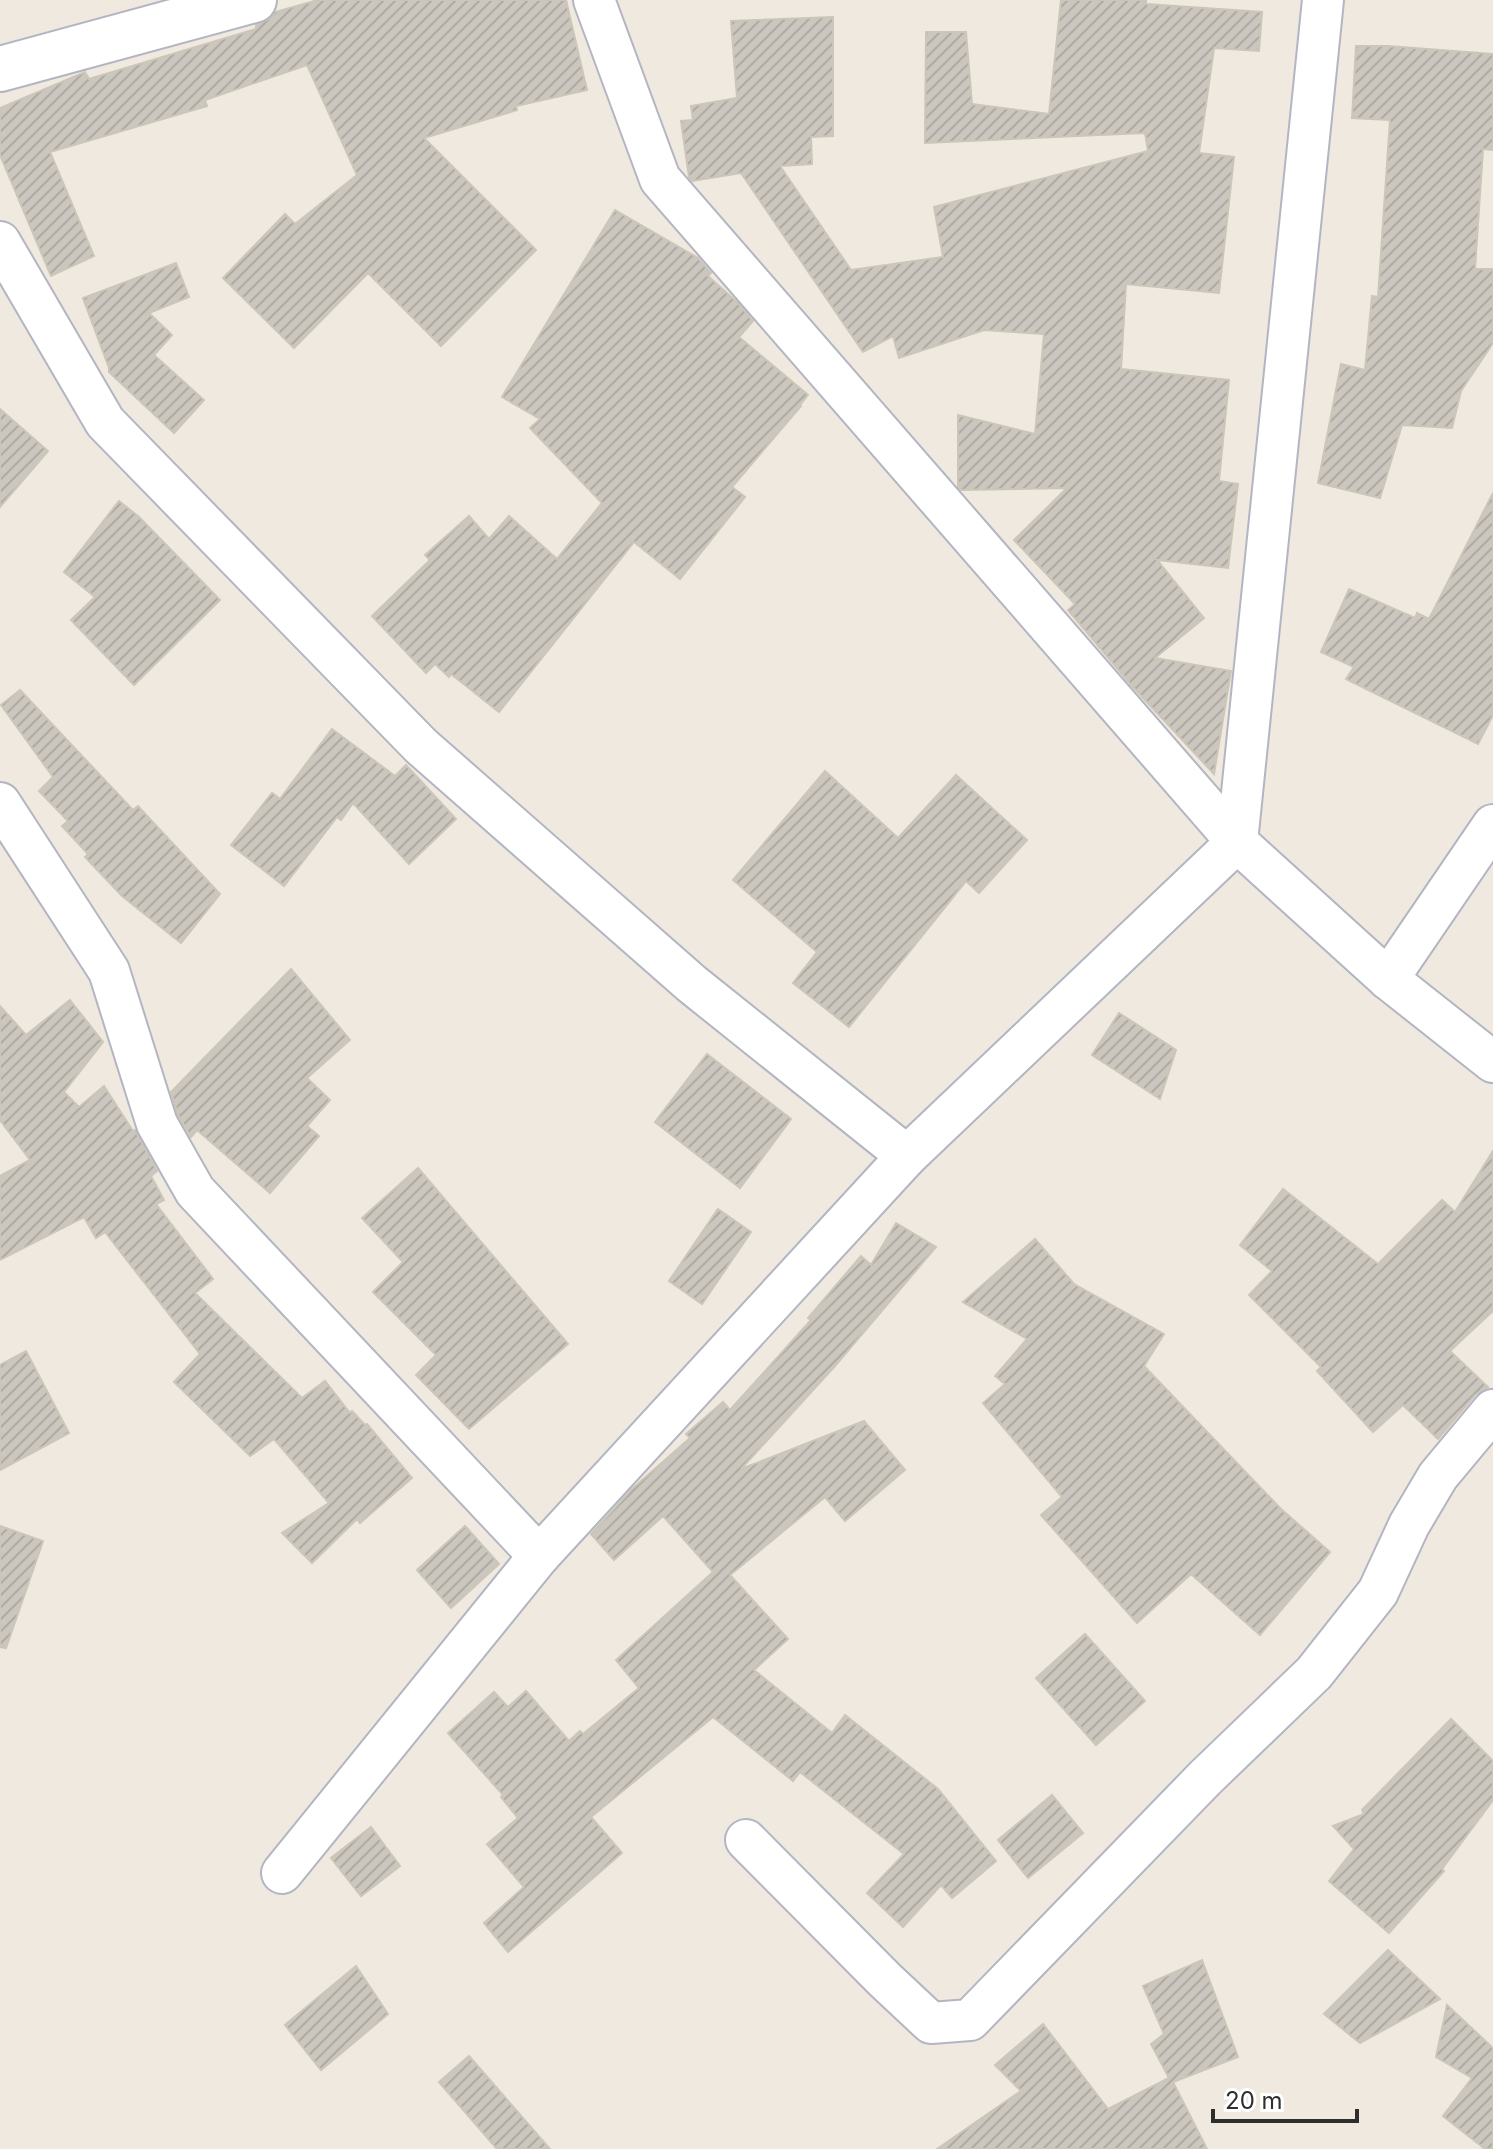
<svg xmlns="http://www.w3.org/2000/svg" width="1493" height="2149" font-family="Inter,sans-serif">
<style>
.building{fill:url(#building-hatch);stroke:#ccc6b8;stroke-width:2}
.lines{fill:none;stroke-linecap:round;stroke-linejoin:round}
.minor-casing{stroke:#b3b5c2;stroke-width:44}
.tertiary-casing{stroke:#b3b5c2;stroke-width:48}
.minor{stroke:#fff;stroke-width:40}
.tertiary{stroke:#fff;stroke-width:44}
</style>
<defs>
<pattern id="building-hatch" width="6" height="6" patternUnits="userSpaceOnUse" patternTransform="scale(2)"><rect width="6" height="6" fill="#cbc7be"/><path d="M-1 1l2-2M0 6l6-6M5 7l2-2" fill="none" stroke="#afaba4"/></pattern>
</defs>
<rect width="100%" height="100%" fill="#f0e9df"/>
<g class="building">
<path d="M 318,0 L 566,0 L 587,90 L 516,106 L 517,110 L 424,138 L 536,250 L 441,346 L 368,273 L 294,348 L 223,278 L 285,214 L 295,224 L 357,175 L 307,65 L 205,100 L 207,106 L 50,152 L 94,256 L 51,276 L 0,155 L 0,108 L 85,72 L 89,79 L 256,29 L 256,25 L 271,18 L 275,12 Z"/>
<path d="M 1061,0 L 1146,0 L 1146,4 L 1262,12 L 1259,51 L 1214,48 L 1199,153 L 1234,157 L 1219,293 L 1126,284 L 1121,369 L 1229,380 L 1219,481 L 1238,484 L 1228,568 L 1157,560 L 1204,618 L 1155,658 L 1231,671 L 1214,774 L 1132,686 L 1068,610 L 1075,604 L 1014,540 L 1067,488 L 961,490 L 958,487 L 958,415 L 1035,434 L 1044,334 L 984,330 L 899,358 L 893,336 L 863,352 L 741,173 L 692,181 L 689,177 L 681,121 L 693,120 L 691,106 L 737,98 L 731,21 L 833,17 L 833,136 L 811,137 L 812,164 L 780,166 L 851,270 L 943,257 L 934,207 L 1148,151 L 1145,133 L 925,143 L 926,32 L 966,32 L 972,104 L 1049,114 Z"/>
<path d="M 1356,46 L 1388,46 L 1493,54 L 1493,150 L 1483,149 L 1475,269 L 1493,269 L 1493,343 L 1461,391 L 1452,428 L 1402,425 L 1380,498 L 1318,483 L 1341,364 L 1365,370 L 1372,296 L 1378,297 L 1390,120 L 1352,118 Z"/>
<path d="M 615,210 L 698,258 L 711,273 L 708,276 L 738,303 L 753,321 L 739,337 L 808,395 L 800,405 L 801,406 L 732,487 L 745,497 L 680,579 L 634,542 L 499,712 L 451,674 L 449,677 L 435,664 L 426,673 L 372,616 L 430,560 L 425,555 L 469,516 L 489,539 L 509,516 L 557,559 L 602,503 L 530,428 L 540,419 L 502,397 Z"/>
<path d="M 176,263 L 189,297 L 149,313 L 172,335 L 154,355 L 204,400 L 174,433 L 109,372 L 109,368 L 83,298 Z"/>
<path d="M 0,409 L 48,451 L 0,507 Z"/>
<path d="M 1493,493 L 1493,715 L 1478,744 L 1346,679 L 1354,667 L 1321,652 L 1349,589 L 1415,618 L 1417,613 L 1429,619 Z"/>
<path d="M 119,501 L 139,517 L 220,600 L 134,685 L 71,620 L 95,597 L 64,572 Z"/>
<path d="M 20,690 L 133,810 L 138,806 L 220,894 L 181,943 L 122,896 L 85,857 L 88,854 L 62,826 L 68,821 L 39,791 L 53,777 L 1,705 Z"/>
<path d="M 332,729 L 395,776 L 406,765 L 456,819 L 409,864 L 353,803 L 341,820 L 337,817 L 284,886 L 231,845 L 272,793 L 280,799 Z"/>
<path d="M 825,771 L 898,838 L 956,775 L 1027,840 L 979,893 L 966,881 L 849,1027 L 793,983 L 817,952 L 733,880 Z"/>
<path d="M 291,969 L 350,1040 L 307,1078 L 330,1100 L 307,1126 L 319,1136 L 270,1193 L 197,1130 L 191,1137 L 178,1115 L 171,1092 Z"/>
<path d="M 70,1000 L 103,1042 L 64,1092 L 79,1107 L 104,1086 L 133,1131 L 135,1130 L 157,1171 L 151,1176 L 164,1200 L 156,1204 L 213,1279 L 195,1293 L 302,1398 L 325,1381 L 350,1413 L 352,1411 L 365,1425 L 367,1424 L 412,1478 L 360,1523 L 357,1519 L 312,1563 L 282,1533 L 329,1503 L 274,1439 L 250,1456 L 174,1382 L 200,1354 L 105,1232 L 96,1238 L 84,1217 L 0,1260 L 0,1176 L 30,1160 L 0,1120 L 0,1006 L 26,1035 Z"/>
<path d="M 1119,1013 L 1176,1050 L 1160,1099 L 1092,1055 Z"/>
<path d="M 707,1054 L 791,1119 L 740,1188 L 655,1122 Z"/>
<path d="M 1493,1151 L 1493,1311 L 1450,1351 L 1488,1387 L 1475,1395 L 1438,1439 L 1403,1405 L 1373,1432 L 1317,1371 L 1321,1367 L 1249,1295 L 1272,1271 L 1240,1245 L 1283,1189 L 1378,1264 L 1442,1200 L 1455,1212 Z"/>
<path d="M 418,1168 L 568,1344 L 469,1429 L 416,1375 L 436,1355 L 373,1292 L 403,1262 L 362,1218 Z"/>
<path d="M 718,1209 L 751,1232 L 702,1304 L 669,1281 Z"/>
<path d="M 896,1223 L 936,1247 L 835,1366 L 741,1469 L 864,1421 L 905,1470 L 845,1521 L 825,1497 L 730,1575 L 788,1639 L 754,1670 L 832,1733 L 845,1715 L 938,1789 L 996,1861 L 952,1898 L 941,1885 L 903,1927 L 867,1893 L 904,1854 L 800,1772 L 793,1781 L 713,1717 L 591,1817 L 622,1853 L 508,1952 L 484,1923 L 524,1887 L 487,1844 L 518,1818 L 501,1797 L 503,1795 L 448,1733 L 494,1692 L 508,1707 L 526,1691 L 569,1741 L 580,1731 L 583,1734 L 639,1688 L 616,1660 L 713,1572 L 663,1516 L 614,1560 L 591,1534 L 632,1489 L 690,1438 L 686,1434 L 723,1402 L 730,1410 L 811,1320 L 808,1318 L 861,1256 L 871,1265 Z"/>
<path d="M 1035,1239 L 1074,1284 L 1164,1334 L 1144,1366 L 1281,1509 L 1330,1552 L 1260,1635 L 1191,1574 L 1137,1623 L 1041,1515 L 1062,1497 L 983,1403 L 1005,1384 L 995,1376 L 1027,1339 L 963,1302 Z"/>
<path d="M 26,1351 L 69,1433 L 0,1470 L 0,1365 Z"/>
<path d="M 0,1526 L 43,1541 L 6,1648 L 0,1647 Z"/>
<path d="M 465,1526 L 499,1564 L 451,1608 L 417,1570 Z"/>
<path d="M 1085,1634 L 1145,1701 L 1096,1745 L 1036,1678 Z"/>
<path d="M 1451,1719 L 1493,1761 L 1493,1800 L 1442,1869 L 1444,1871 L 1389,1933 L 1329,1881 L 1354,1849 L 1333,1826 L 1364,1814 L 1362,1810 Z"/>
<path d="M 1052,1795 L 1083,1833 L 1028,1878 L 998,1840 Z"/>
<path d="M 371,1827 L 400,1866 L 361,1896 L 331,1858 Z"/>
<path d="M 1388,1950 L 1440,1999 L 1360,2043 L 1324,2014 Z"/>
<path d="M 1202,1960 L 1238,2057 L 1173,2082 L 1207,2149 L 937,2149 L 1021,2091 L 995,2065 L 1043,2024 L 1108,2109 L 1169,2078 L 1151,2044 L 1164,2034 L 1143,1986 Z"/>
<path d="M 356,1966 L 388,2014 L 321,2070 L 285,2025 Z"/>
<path d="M 1447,2005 L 1493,2048 L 1493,2149 L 1485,2149 L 1443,2116 L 1472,2078 L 1436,2057 Z"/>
<path d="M 469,2056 L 550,2149 L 497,2149 L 439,2082 Z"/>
</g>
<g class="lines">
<defs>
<g id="minor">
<path d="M 594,0 L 660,179 L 1237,842 L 1388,979 L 1493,1062"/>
<path d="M 0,242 L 105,422 L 421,746 L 692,984 L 907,1156"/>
<path d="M 0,803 L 109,971 L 157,1124 L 195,1191 L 539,1556"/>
<path d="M 1388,979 L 1493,825"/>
<path d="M 746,1840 L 885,1980 L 931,2023 L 970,2020 L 1205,1778 L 1314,1673 L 1378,1592 L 1409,1525 L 1438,1476 L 1493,1410"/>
<path d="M 282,1873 L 539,1556 L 907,1156 L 1237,842 L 1323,0"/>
</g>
<path id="tertiary" d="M 0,69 L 254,0"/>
</defs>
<use href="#minor" class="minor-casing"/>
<use href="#tertiary" class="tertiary-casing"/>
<use href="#minor" class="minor"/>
<use href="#tertiary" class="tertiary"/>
</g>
<path d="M1213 2109v12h144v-12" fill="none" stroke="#2e2e2e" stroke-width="4"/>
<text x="1225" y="2109" font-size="24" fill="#2e2e2e" stroke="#ffffff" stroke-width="6" paint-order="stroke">20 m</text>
</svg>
